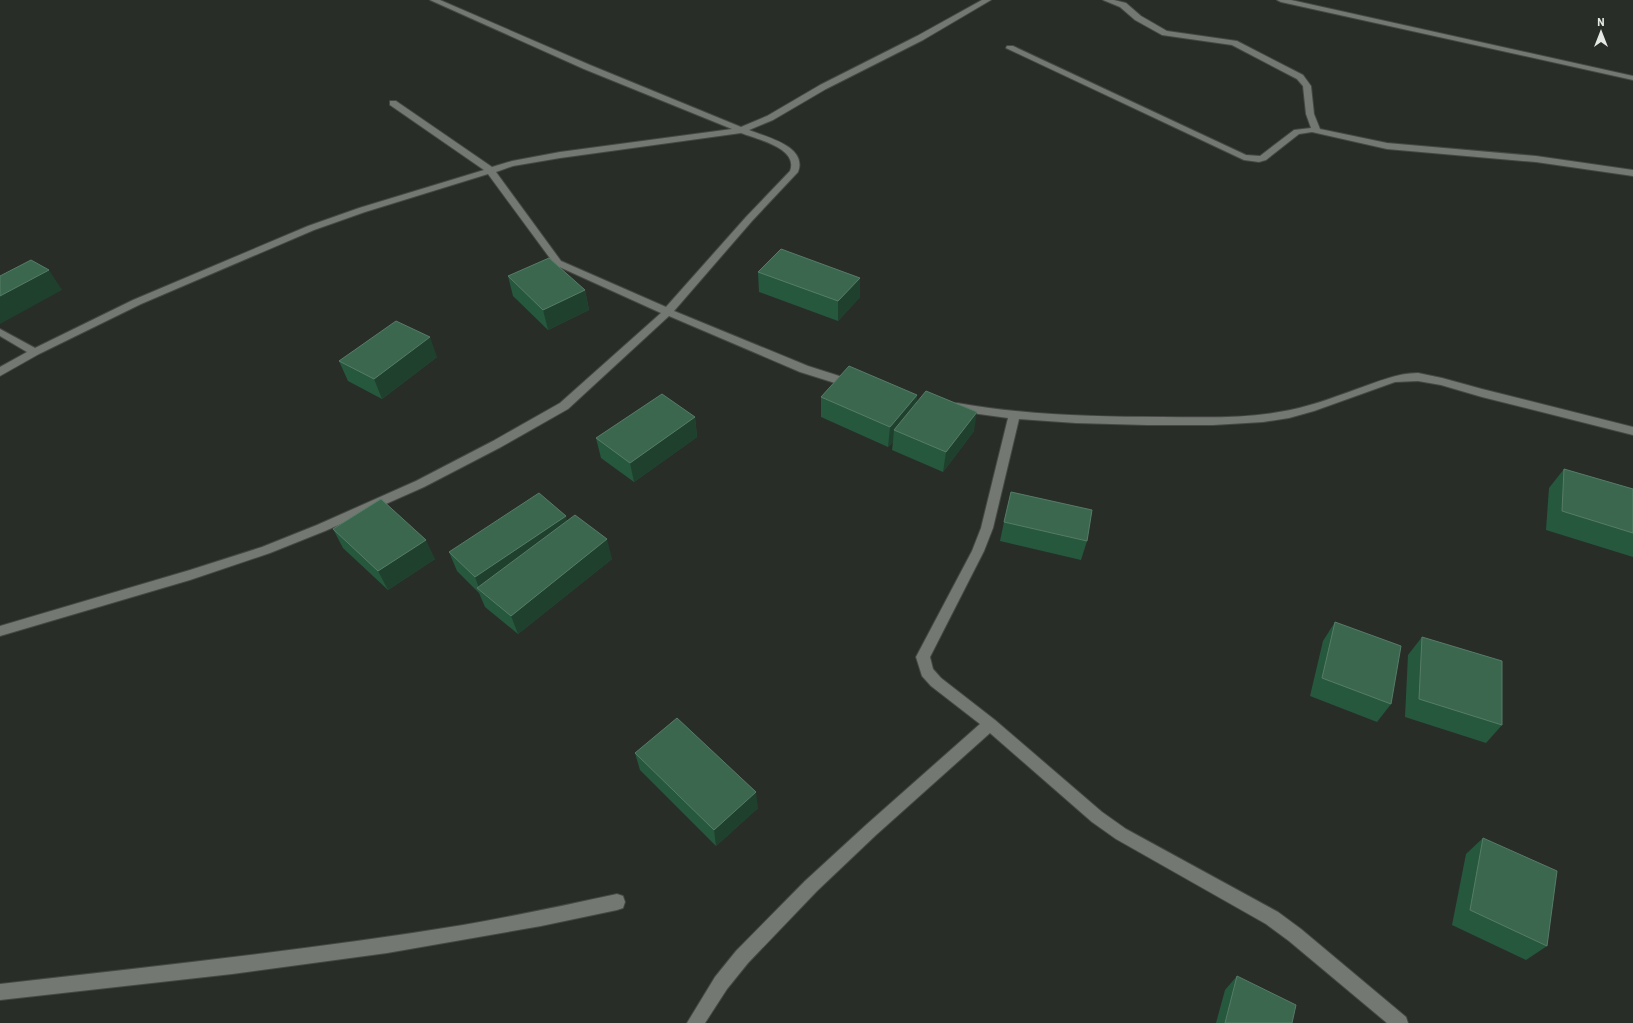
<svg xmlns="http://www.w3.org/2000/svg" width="1633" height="1023" font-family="Barlow,sans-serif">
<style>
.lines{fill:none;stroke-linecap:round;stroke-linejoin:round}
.street-casing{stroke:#454844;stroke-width:2}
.street{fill:#737872;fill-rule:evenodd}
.wall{fill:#26583e}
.shaded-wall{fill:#1f402d}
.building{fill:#3b674f;stroke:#567c67}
</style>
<rect width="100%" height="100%" fill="#292d28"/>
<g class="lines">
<defs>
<g id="street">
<path d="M 430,0 L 440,0 L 590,65 L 741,127 L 767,116 L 820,85 L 917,36 L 982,0 L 991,0 L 923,40 L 826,89 L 773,120 L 749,130 C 766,137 808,146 798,172 L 752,221 L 674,311 L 808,366 L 855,381 L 856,384 L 855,387 L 851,388 L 800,372 L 669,316 L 568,409 L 501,447 L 424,487 L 325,531 L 270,553 L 190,580 L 0,636 L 0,626 L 190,570 L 262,547 L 317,525 L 416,481 L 493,441 L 560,403 L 661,313 L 555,265 L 488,174 L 365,212 L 314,230 L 141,304 L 39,354 L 0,376 L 0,367 L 27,352 L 0,336 L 0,329 L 35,348 L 133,300 L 308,226 L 359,208 L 484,170 L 390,105 L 390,101 L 396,101 L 492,167 L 512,161 L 560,152 L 732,129 L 584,69 ZM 741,133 C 756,139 799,148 790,171 L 746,217 L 666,307 L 561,261 L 496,172 L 513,166 L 560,158 Z"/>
<path d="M 1103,0 L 1114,0 L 1126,3 L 1141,16 L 1167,31 L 1237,41 L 1303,75 L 1311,86 L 1314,114 L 1320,129 L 1387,143 L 1536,156 L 1633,170 L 1633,176 L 1536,162 L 1387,149 L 1312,132 L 1299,134 L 1266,160 L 1259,162 L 1244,160 L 1006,48 L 1007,46 L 1013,46 L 1246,155 L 1260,156 L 1294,130 L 1311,128 L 1306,114 L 1303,86 L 1297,79 L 1232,45 L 1162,35 L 1135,20 L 1120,7 Z"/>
<path d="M 1277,0 L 1291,0 L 1633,76 L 1633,80 L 1281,2 Z"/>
<path d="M 1418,373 L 1442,378 L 1482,389 L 1633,427 L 1633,435 L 1482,397 L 1441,385 L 1418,381 L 1395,382 L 1314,411 L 1289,418 L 1263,422 L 1213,425 L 1147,425 L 1076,423 L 1019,419 L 993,528 L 984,551 L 930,657 L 933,669 L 941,678 L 995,720 L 1102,812 L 1126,829 L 1278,912 L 1301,929 L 1406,1017 L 1408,1023 L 1387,1023 L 1289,941 L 1266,924 L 1116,839 L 1092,822 L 990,733 L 876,835 L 817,891 L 748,963 L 727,989 L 705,1023 L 687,1023 L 715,977 L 736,951 L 805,881 L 866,825 L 980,724 L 931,686 L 922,676 L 916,657 L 972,551 L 981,528 L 1008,418 L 957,411 L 953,410 L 952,407 L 953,404 L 957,403 C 1025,415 1093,417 1162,417 C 1201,417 1240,419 1279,412 C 1306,408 1332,398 1357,389 C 1378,382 1396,373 1418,373 Z"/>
<path d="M 617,894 L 623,896 L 625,902 L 623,908 L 617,910 L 541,926 L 387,953 L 232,974 L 0,1000 L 0,984 C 155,966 310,950 463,925 C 515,916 566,905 617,894 Z"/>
</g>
</defs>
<use href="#street" class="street-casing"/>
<use href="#street" class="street"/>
</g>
<g class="wall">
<path d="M 758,272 L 860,278 L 860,297 L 838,321 L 759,292 Z"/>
<path d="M 508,276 L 585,290 L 589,310 L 548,330 L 513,296 Z"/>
<path d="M 437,357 L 382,399 L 348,381 L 339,361 Z"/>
<path d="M 917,395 L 916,403 L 974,431 L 943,472 L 892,450 L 893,442 L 888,447 L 821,417 L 821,397 Z"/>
<path d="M 695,417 L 697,437 L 634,482 L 601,458 L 596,438 Z"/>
<path d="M 1564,469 L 1633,489 L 1633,557 L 1546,530 L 1549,488 Z"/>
<path d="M 567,521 L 612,559 L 518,634 L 485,607 L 479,593 L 457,571 L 449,552 Z"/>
<path d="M 1004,522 L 1087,541 L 1081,560 L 1000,541 Z"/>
<path d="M 333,529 L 435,559 L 388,590 L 343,548 Z"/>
<path d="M 1335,622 L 1391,704 L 1377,722 L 1310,696 L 1323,641 Z"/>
<path d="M 1422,637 L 1502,725 L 1486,743 L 1405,717 L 1408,655 Z"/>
<path d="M 635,753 L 758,808 L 716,846 L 640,770 Z"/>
<path d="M 1483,838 L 1547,946 L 1526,960 L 1452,925 L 1466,854 Z"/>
<path d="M 1237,976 L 1292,1023 L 1216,1023 L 1225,990 Z"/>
</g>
<g class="shaded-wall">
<path d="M 49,270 L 62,290 L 0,324 L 0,296 Z"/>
<path d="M 860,278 L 860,297 L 838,321 L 838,301 Z"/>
<path d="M 585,290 L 589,310 L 548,330 L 543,310 Z"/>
<path d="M 430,337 L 437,357 L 382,399 L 374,379 Z"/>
<path d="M 917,395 L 915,415 L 894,430 L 893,442 L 888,447 L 890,427 Z"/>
<path d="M 977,412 L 974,431 L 943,472 L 946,452 Z"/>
<path d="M 695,417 L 697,437 L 634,482 L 630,463 Z"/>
<path d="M 566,516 L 571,535 L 480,591 L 475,577 Z"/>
<path d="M 607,539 L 612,559 L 518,634 L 511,616 Z"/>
<path d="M 426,540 L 435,559 L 388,590 L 378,571 Z"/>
<path d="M 756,792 L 758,808 L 716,846 L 714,830 Z"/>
</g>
<g class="building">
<path d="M 781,249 L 860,278 L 838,301 L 758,272 Z"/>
<path d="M 549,258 L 585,290 L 543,310 L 508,276 Z"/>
<path d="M 31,260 L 49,270 L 0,296 L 0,276 Z"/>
<path d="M 396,321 L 430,337 L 374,379 L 339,361 Z"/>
<path d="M 849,366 L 917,395 L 890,427 L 821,397 Z"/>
<path d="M 926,391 L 977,412 L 946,452 L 894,430 Z"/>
<path d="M 662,394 L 695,417 L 630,463 L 596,438 Z"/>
<path d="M 1564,469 L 1633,489 L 1633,533 L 1562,511 Z"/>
<path d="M 1011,492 L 1092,510 L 1087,541 L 1004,522 Z"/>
<path d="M 539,493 L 566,516 L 475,577 L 449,552 Z"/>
<path d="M 381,499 L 426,540 L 378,571 L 333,529 Z"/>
<path d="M 575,515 L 607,539 L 511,616 L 477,588 Z"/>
<path d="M 1335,622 L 1401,646 L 1391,704 L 1322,678 Z"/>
<path d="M 1422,637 L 1502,661 L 1502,725 L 1419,699 Z"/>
<path d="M 677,718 L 756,792 L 714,830 L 635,753 Z"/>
<path d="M 1483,838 L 1557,871 L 1547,946 L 1470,910 Z"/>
<path d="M 1237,976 L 1296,1005 L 1292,1023 L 1225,1023 Z"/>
</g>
<g transform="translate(1601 32)" stroke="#292d28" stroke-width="3" paint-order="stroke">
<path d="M0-3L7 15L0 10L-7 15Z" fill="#e5e8e4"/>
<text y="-6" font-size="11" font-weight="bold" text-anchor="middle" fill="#e5e8e4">N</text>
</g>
</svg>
